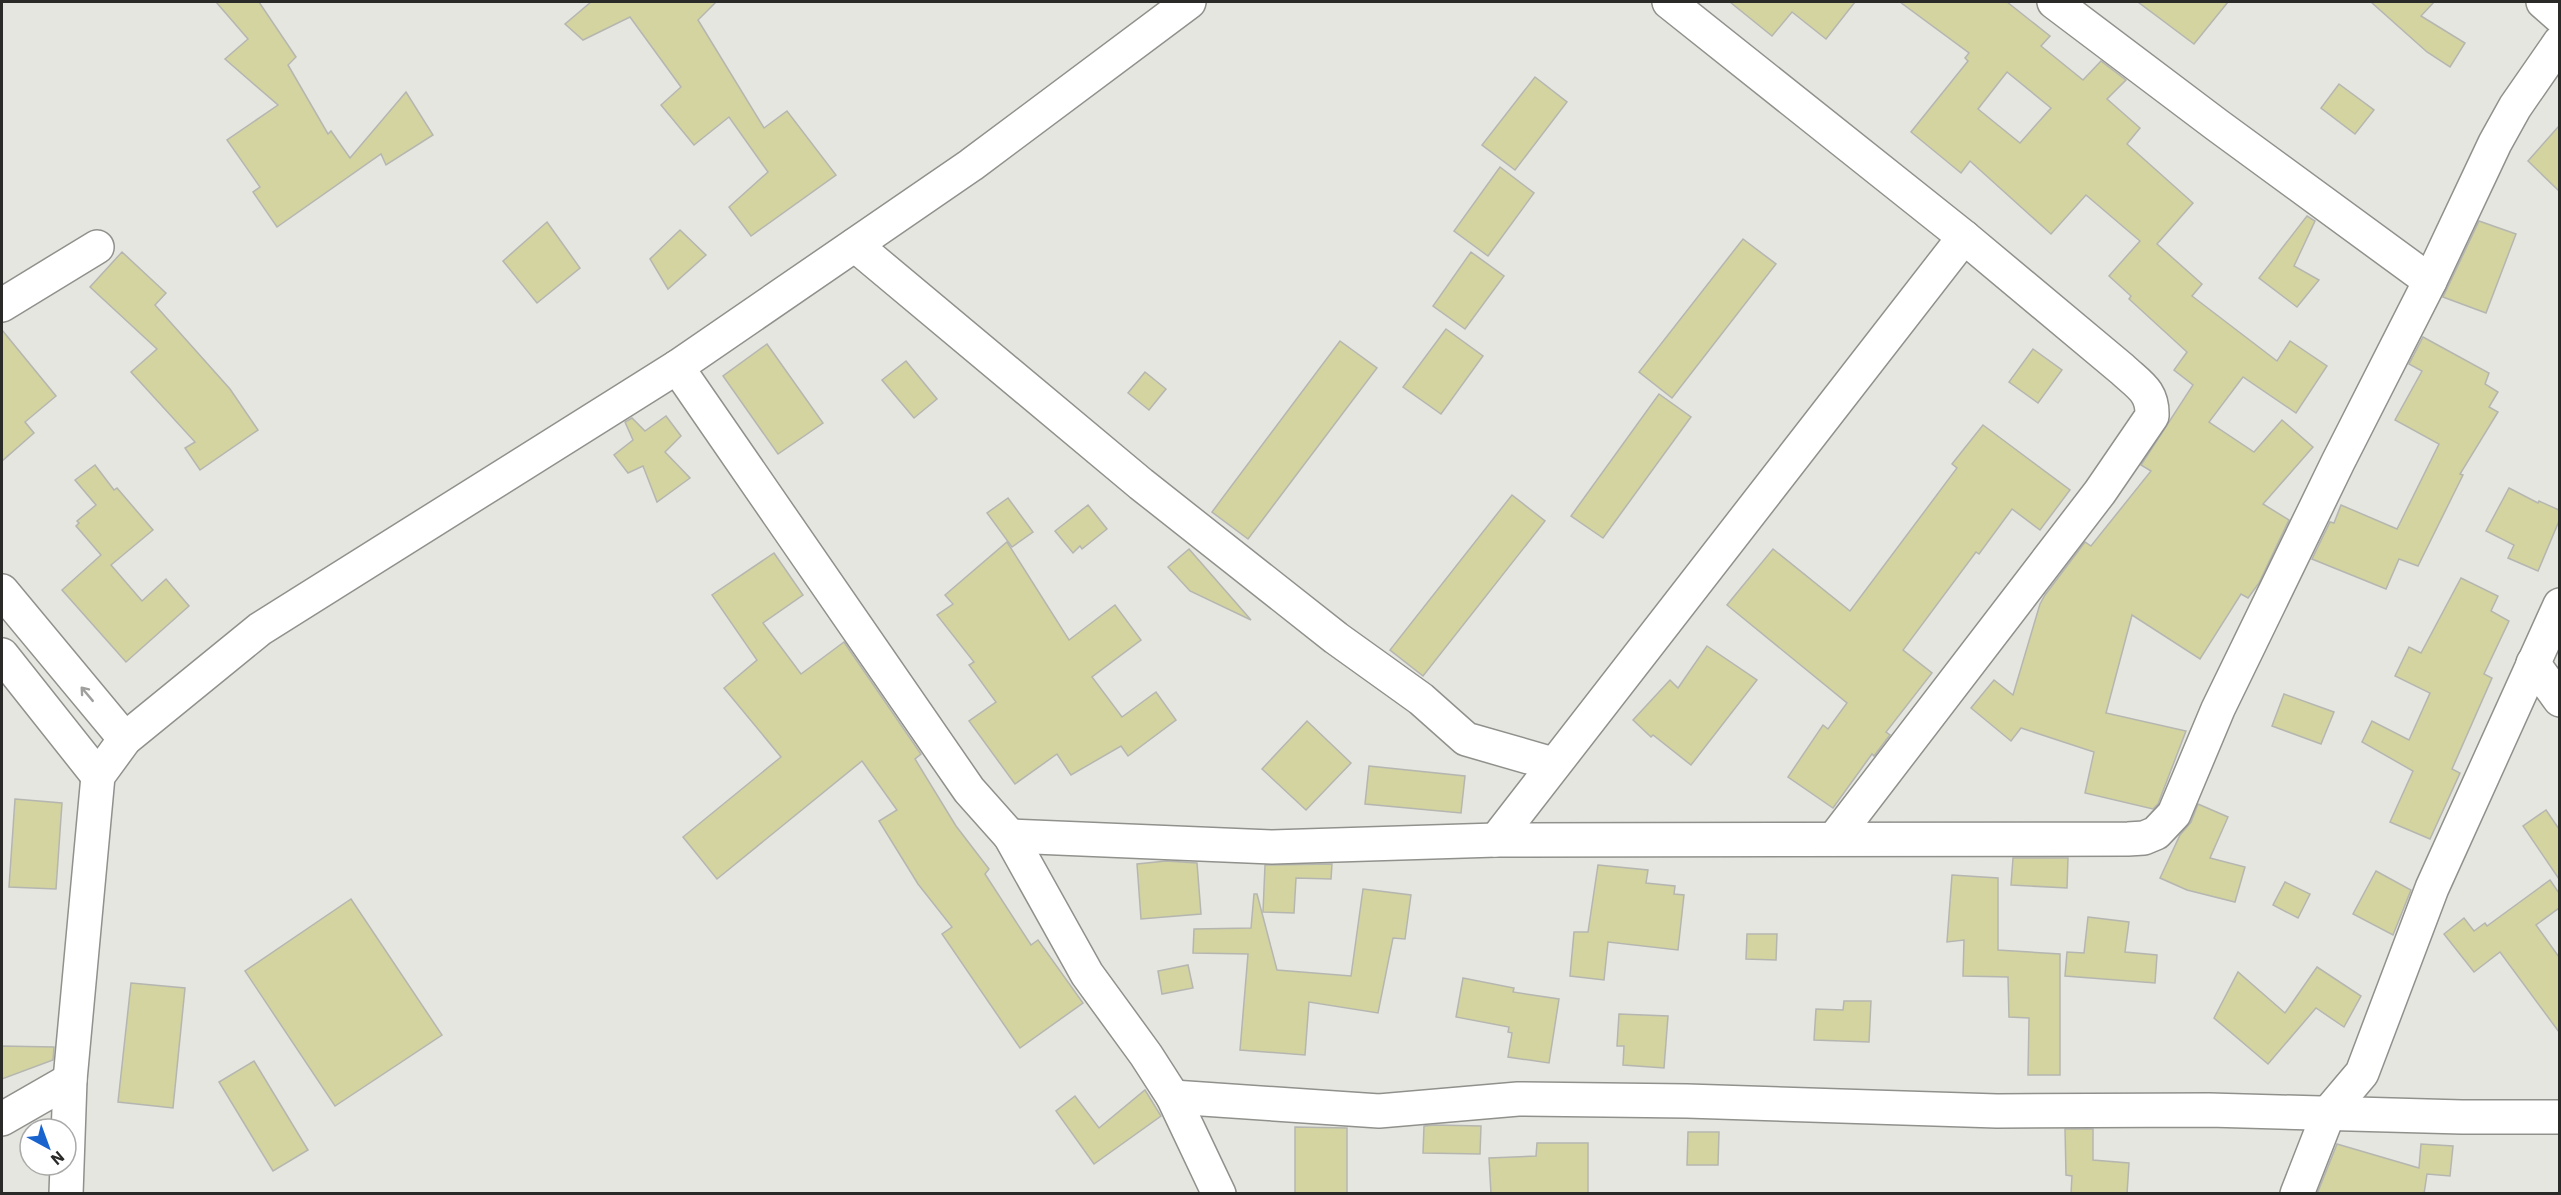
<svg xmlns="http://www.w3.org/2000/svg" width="2561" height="1195" font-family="'IBM Plex Sans',sans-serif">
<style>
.building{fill:#d3d4a0;stroke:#b6b6b1;stroke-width:1.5;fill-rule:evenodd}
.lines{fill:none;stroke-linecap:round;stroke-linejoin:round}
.minor-casing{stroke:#90918c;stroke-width:36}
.minor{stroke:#fff;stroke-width:33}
.oneway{stroke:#9f9f9e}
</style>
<rect width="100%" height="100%" fill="#e6e6e1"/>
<g class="building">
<path d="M 216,2 L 259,2 L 296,57 L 288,65 L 328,134 L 331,131 L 350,158 L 406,92 L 433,135 L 386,165 L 381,154 L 277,227 L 253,192 L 260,187 L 227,140 L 278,105 L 225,59 L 248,39 Z"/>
<path d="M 591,2 L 716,2 L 698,20 L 764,128 L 787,111 L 836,175 L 751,236 L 729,207 L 768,172 L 729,117 L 694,145 L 661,105 L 681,87 L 630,17 L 583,40 L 565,24 Z"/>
<path d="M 1730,2 L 1855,2 L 1826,39 L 1792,12 L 1772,36 Z"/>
<path d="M 1900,2 L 2007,2 L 2050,36 L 2041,46 L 2083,80 L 2101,61 L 2126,80 L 2107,99 L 2140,128 L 2127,144 L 2193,203 L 2157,244 L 2202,284 L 2192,296 L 2277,361 L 2290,341 L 2327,366 L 2296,413 L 2243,377 L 2209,422 L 2254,452 L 2282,420 L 2313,447 L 2263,504 L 2289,520 L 2259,583 L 2248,598 L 2241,594 L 2200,659 L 2132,615 L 2106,713 L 2186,731 L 2158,804 L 2153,809 L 2085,793 L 2094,752 L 2021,728 L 2011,741 L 1971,708 L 1994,680 L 2013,695 L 2040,604 L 2045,595 L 2085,542 L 2091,546 L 2151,471 L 2141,465 L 2193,385 L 2174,370 L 2187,352 L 2129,299 L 2131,296 L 2109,276 L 2140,241 L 2086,195 L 2051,234 L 1970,161 L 1961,173 L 1911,132 L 1968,61 L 1965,58 L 1969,53 ZM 2007,72 L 2051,108 L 2020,143 L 1978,109 Z"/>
<path d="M 2138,2 L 2228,2 L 2194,44 Z"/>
<path d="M 2371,2 L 2434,2 L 2421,16 L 2465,43 L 2450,67 L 2427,52 Z"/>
<path d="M 1535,77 L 1567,102 L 1515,170 L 1482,145 Z"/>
<path d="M 2339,84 L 2374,110 L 2355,134 L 2321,108 Z"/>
<path d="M 2559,126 L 2559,191 L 2528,161 Z"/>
<path d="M 1500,167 L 1534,193 L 1488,256 L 1454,231 Z"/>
<path d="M 2307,216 L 2315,221 L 2294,266 L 2319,280 L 2297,307 L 2259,278 Z"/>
<path d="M 2479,221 L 2516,234 L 2486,313 L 2443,297 Z"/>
<path d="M 547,222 L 580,268 L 537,303 L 503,261 Z"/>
<path d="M 680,230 L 706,255 L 668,289 L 650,259 Z"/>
<path d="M 1743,239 L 1776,264 L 1672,398 L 1639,372 Z"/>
<path d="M 122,252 L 166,293 L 155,305 L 230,389 L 258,430 L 200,470 L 185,448 L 195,442 L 131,372 L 157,349 L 90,287 Z"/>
<path d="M 1471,252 L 1504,276 L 1465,329 L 1433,306 Z"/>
<path d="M 1446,329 L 1483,356 L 1441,414 L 1403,387 Z"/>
<path d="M 2,330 L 56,396 L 25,422 L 34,433 L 2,461 Z"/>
<path d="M 2423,337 L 2489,373 L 2485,384 L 2498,392 L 2489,407 L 2498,412 L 2460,474 L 2463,475 L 2418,566 L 2399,559 L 2386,589 L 2312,559 L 2330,522 L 2334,523 L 2341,505 L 2397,529 L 2439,444 L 2395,420 L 2422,371 L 2409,364 Z"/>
<path d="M 1340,341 L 1377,368 L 1248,539 L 1212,512 Z"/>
<path d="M 767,344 L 823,423 L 778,454 L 723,376 Z"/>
<path d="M 2033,349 L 2062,370 L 2038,403 L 2009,382 Z"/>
<path d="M 906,361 L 937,399 L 914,418 L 882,380 Z"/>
<path d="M 1145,372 L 1166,389 L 1149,410 L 1128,393 Z"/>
<path d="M 1659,394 L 1691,417 L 1603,538 L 1571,516 Z"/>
<path d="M 666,416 L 681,436 L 665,452 L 690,478 L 657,502 L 643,466 L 628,473 L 614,455 L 633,440 L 625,422 L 632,418 L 645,431 Z"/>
<path d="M 1983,425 L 2070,490 L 2040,530 L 2012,509 L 1979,554 L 1976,552 L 1903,650 L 1932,673 L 1886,732 L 1890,735 L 1874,756 L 1872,754 L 1833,808 L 1788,777 L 1823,725 L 1828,729 L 1847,703 L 1727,605 L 1773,549 L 1850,611 L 1957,468 L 1952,464 Z"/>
<path d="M 95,465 L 114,490 L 117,488 L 153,530 L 111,565 L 142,601 L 166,579 L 189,606 L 126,662 L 62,590 L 101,555 L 76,526 L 79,523 L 77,521 L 96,505 L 75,480 Z"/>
<path d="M 2509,488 L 2538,503 L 2539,501 L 2559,510 L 2559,521 L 2538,571 L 2508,558 L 2514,545 L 2486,531 Z"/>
<path d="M 1512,495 L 1545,521 L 1423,676 L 1390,650 Z"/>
<path d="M 1008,498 L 1033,532 L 1012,547 L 987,513 Z"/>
<path d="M 1088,505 L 1107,529 L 1082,549 L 1080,546 L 1073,553 L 1055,531 Z"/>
<path d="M 1007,542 L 1069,640 L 1115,605 L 1141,640 L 1092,677 L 1122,717 L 1156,692 L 1176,720 L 1128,756 L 1121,746 L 1071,775 L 1057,754 L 1015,784 L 969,721 L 996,702 L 969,665 L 974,662 L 937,615 L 953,604 L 945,595 Z"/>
<path d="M 1189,549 L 1251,620 L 1190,591 L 1168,567 Z"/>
<path d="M 774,553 L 803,595 L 763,623 L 801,674 L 844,642 L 921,754 L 915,759 L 956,826 L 989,869 L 985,874 L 1031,945 L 1038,940 L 1083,1003 L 1020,1048 L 942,934 L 952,927 L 918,884 L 879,821 L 897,810 L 862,761 L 717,879 L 683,837 L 781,757 L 724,688 L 757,660 L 712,595 Z"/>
<path d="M 2461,578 L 2498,596 L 2491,611 L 2509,621 L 2484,674 L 2492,678 L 2452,769 L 2460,773 L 2430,839 L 2390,822 L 2413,771 L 2362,742 L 2372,721 L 2409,740 L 2430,693 L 2395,676 L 2409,647 L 2421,653 Z"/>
<path d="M 1707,646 L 1757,680 L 1691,765 L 1653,735 L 1651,737 L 1633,720 L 1670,680 L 1678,688 Z"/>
<path d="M 2284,694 L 2334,712 L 2321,744 L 2272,726 Z"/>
<path d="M 1307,721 L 1351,763 L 1306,810 L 1262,769 Z"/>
<path d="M 1369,766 L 1465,776 L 1461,813 L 1365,804 Z"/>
<path d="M 15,799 L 62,803 L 56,889 L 9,887 Z"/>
<path d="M 2198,804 L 2228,817 L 2210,858 L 2245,867 L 2235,902 L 2187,890 L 2160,878 L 2180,835 L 2191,822 Z"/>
<path d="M 2546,810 L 2559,829 L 2559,879 L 2523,826 Z"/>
<path d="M 2013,858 L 2068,858 L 2067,888 L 2011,885 Z"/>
<path d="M 1166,861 L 1197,863 L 1201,914 L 1141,919 L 1137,864 Z"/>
<path d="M 1332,864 L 1331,879 L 1296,878 L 1294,913 L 1263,912 L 1265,865 Z"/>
<path d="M 1598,865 L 1648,870 L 1646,883 L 1675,886 L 1674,894 L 1684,895 L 1678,950 L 1608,942 L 1604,980 L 1570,976 L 1574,932 L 1588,932 Z"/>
<path d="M 2376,871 L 2411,890 L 2393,935 L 2353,914 Z"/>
<path d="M 1952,875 L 1998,878 L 1998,950 L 2060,954 L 2060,1075 L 2028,1075 L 2029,1018 L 2009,1017 L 2008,977 L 1963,976 L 1964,940 L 1947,942 Z"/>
<path d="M 2550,880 L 2559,893 L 2559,908 L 2536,925 L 2559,957 L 2559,1032 L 2500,952 L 2474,972 L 2444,934 L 2464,918 L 2474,931 L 2485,923 L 2487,926 Z"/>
<path d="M 2285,882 L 2310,894 L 2298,918 L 2273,905 Z"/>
<path d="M 1363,889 L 1411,895 L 1405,939 L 1393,938 L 1378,1013 L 1309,1002 L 1305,1055 L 1240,1050 L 1248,954 L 1193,953 L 1194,929 L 1251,928 L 1254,894 L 1257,894 L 1277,970 L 1351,976 Z"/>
<path d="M 351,899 L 442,1035 L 335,1106 L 245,971 Z"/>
<path d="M 2088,917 L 2129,922 L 2125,952 L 2157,955 L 2155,983 L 2065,976 L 2067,952 L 2084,953 Z"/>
<path d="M 1747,934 L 1777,934 L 1776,960 L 1746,959 Z"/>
<path d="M 1188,965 L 1193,988 L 1162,994 L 1158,971 Z"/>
<path d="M 2317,967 L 2361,996 L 2344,1027 L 2316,1008 L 2268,1064 L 2214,1018 L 2238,972 L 2285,1013 Z"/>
<path d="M 1463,978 L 1514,988 L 1513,992 L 1559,999 L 1549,1063 L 1508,1057 L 1512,1033 L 1508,1032 L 1509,1027 L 1456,1017 Z"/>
<path d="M 131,983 L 185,988 L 173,1108 L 118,1102 Z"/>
<path d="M 1844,1001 L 1871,1001 L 1869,1042 L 1814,1040 L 1816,1009 L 1843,1010 Z"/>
<path d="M 1619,1014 L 1668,1016 L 1664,1068 L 1623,1065 L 1624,1046 L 1617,1046 Z"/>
<path d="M 2,1046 L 54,1047 L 53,1060 L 2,1079 Z"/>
<path d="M 254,1061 L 308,1150 L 273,1171 L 219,1082 Z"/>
<path d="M 1145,1090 L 1161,1116 L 1094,1164 L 1056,1111 L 1075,1096 L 1099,1128 Z"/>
<path d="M 1435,1125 L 1481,1126 L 1480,1154 L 1423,1153 L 1424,1126 Z"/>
<path d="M 1295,1127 L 1347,1128 L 1347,1193 L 1295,1193 Z"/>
<path d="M 2065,1129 L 2093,1129 L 2093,1160 L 2129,1163 L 2127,1194 L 2071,1194 L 2072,1176 L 2066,1175 Z"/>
<path d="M 1688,1132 L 1719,1132 L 1718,1165 L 1687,1165 Z"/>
<path d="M 1537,1143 L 1588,1143 L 1588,1194 L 1491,1194 L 1489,1158 L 1536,1156 Z"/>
<path d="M 2337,1144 L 2419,1168 L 2421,1144 L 2453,1146 L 2450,1176 L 2427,1174 L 2424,1194 L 2317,1194 Z"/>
</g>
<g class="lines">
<defs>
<g id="minor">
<path d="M 1669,2 L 1964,237 L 2122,369 C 2139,385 2153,391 2152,416 L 2100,492 L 1834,839"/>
<path d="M 2054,2 L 2217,125 L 2430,281"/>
<path d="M 2543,2 L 2560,17"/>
<path d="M 855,245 L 1141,484 L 1336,638 L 1421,699 L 1466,739 L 1553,764"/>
<path d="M 2,305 L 97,247"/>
<path d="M 677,367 L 969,790 L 1010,836 L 1087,974 L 1146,1055 L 1173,1097 L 1219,1194"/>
<path d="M 2,591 L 125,739"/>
<path d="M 2,655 L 98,776"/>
<path d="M 2533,663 L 2560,700"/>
<path d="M 1010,836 L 1272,847 L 1496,840 L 2128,839 L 2144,838 L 2156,833 L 2174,814 L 2218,709 L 2338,462 L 2430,281 L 2495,143 L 2515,107 L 2560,42"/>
<path d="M 1496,840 L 1964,237"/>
<path d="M 1173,1097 L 1379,1111 L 1518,1099 L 1687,1101 L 1997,1111 L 2209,1110 L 2462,1117 L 2560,1117"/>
<path d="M 2,1119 L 70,1080"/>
<path d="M 66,1194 L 70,1080 L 98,776 L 125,739 L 260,629 L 677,367 L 971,165 L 1189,2"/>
<path d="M 2297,1194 L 2329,1112 L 2362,1073 L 2432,888 L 2560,605"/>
</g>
</defs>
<use href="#minor" class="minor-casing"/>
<use href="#minor" class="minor"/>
</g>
<defs><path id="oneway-shaft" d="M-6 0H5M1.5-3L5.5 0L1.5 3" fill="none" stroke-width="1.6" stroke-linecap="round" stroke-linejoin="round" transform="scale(1.5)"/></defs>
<use class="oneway" href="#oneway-shaft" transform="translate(87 694) rotate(-130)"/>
<rect width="2561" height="1195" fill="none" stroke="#2a2a28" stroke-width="6"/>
<g transform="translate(48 1147) rotate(139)"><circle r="28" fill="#ffffff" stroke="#aaaaa9" stroke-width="1.5"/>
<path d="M0-4.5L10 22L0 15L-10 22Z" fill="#1863cd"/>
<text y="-9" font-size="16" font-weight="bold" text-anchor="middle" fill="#2a2a28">N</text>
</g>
</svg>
